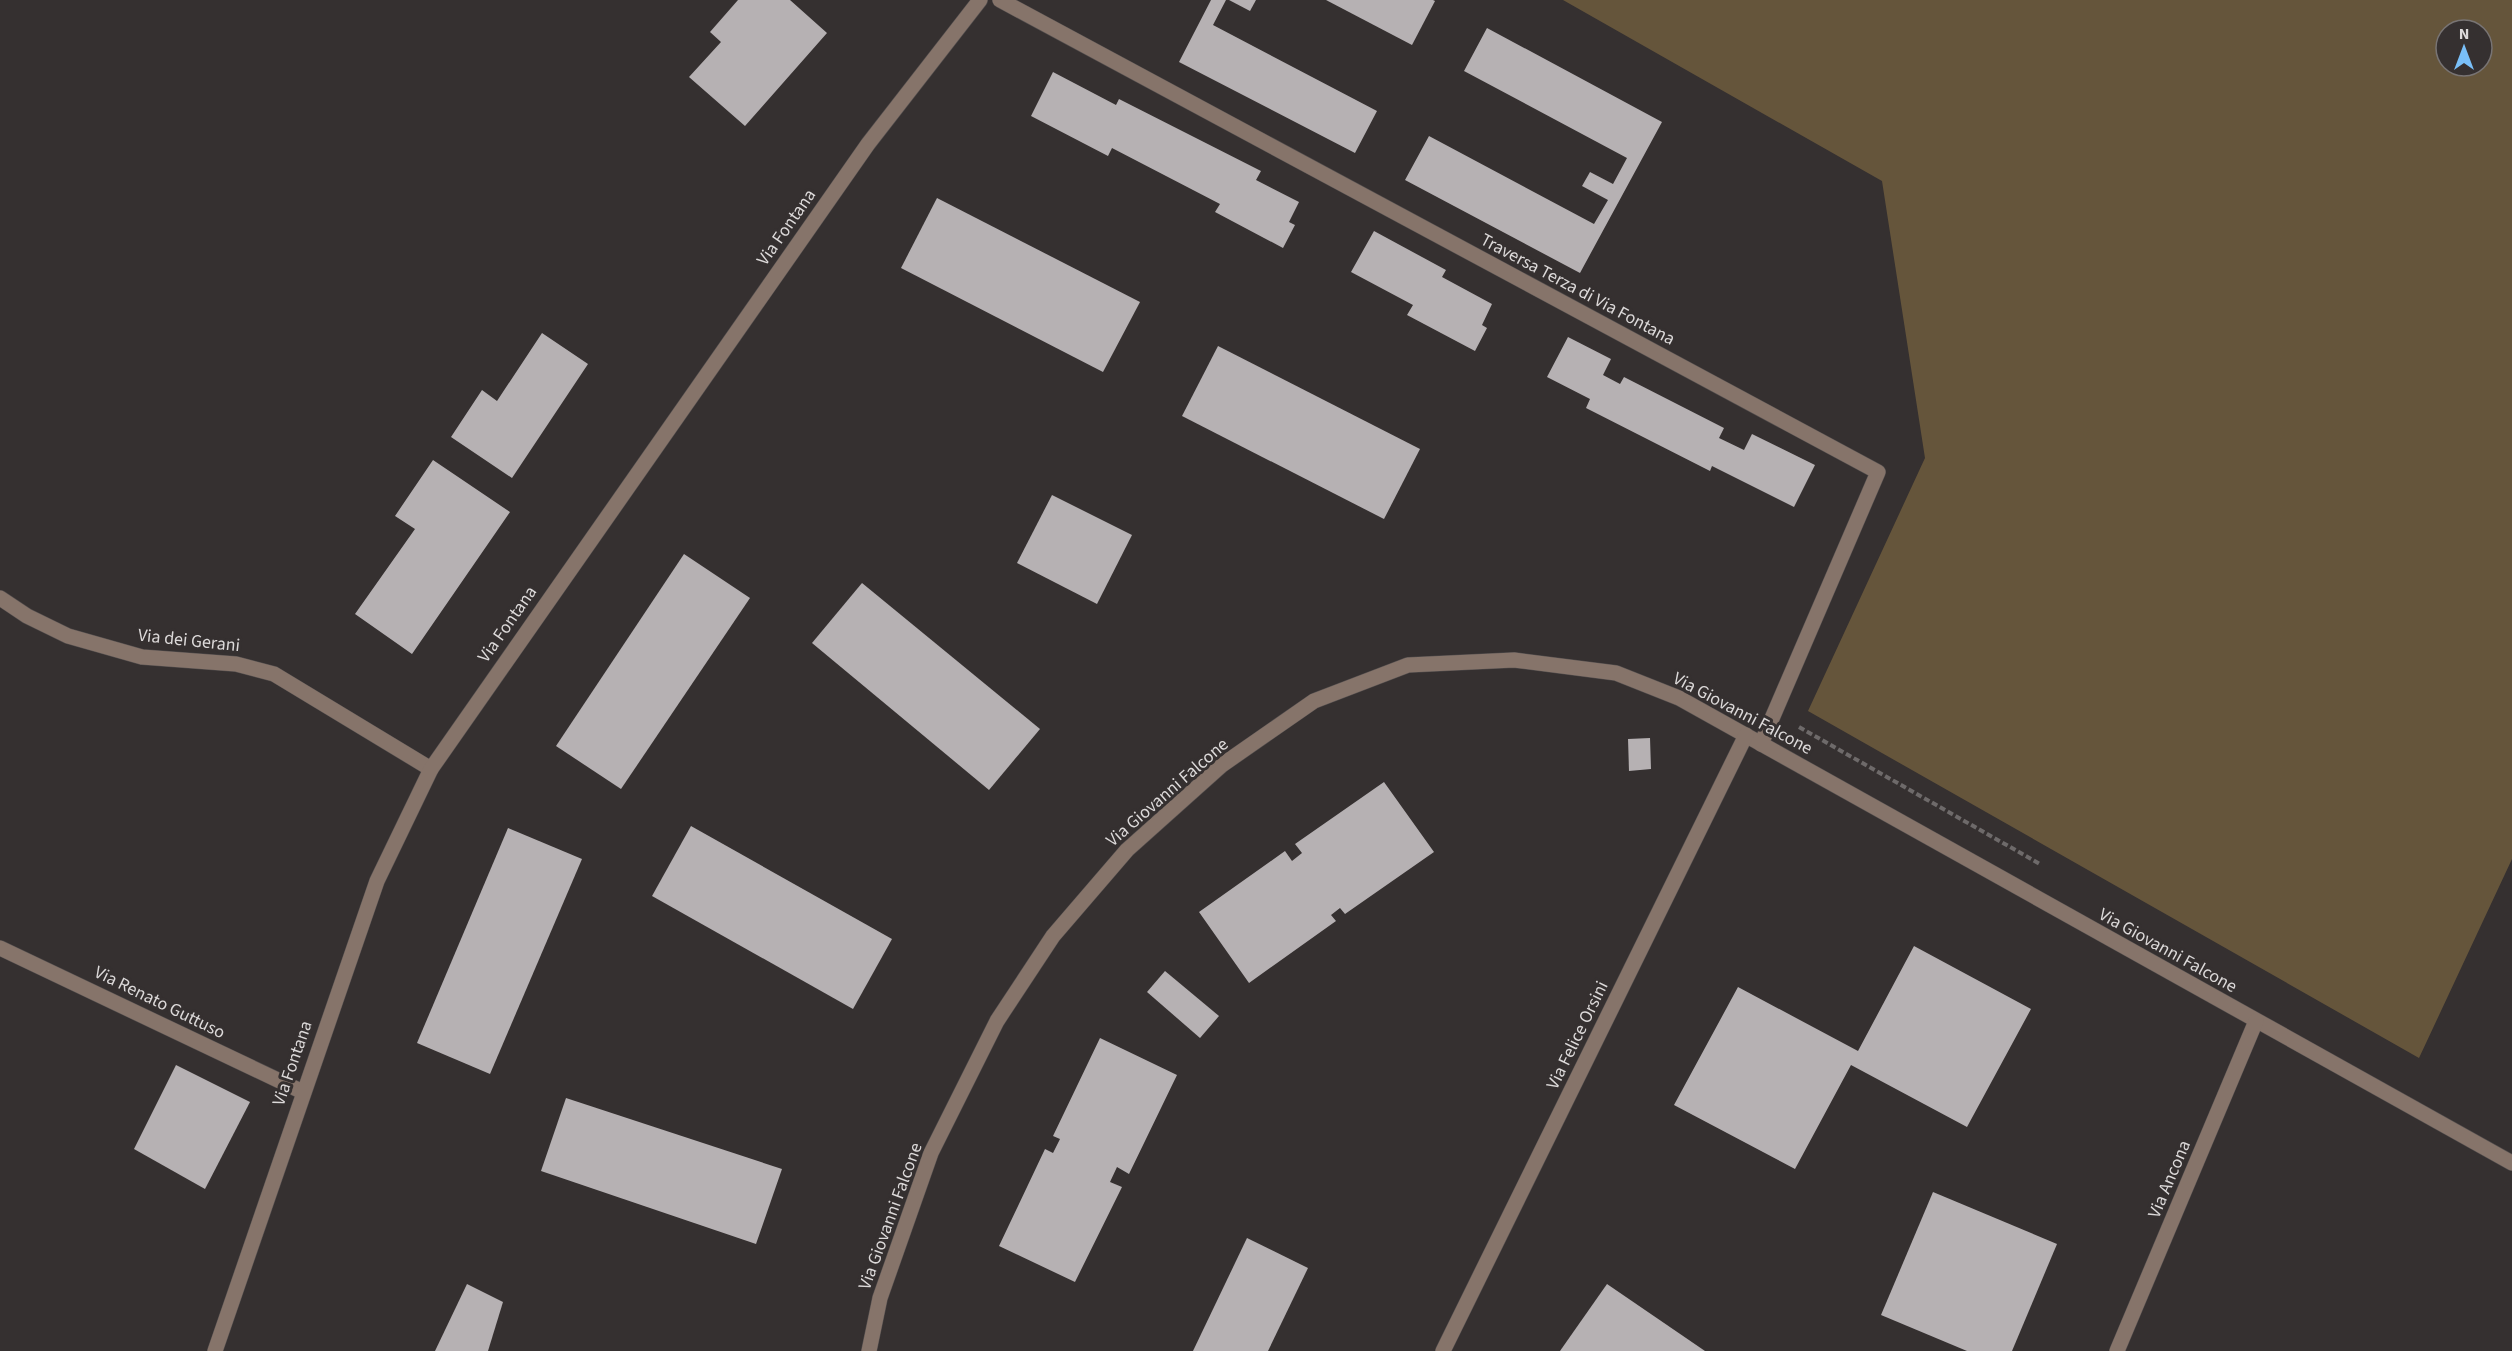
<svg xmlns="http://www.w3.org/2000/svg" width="2512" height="1351" font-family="'Source Sans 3',sans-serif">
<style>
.green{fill:#65553b;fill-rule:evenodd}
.building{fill:#b6b1b3}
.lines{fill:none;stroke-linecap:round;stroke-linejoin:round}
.minor-casing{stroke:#534e4e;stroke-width:16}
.path{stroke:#6e6a6a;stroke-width:4;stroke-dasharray:6 3;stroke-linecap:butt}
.minor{stroke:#86746a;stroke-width:15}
.labels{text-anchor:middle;stroke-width:6;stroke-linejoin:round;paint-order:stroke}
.street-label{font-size:18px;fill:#dcd9d9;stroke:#353030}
</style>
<rect width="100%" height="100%" fill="#353030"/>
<path class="green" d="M 1563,0 L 2512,0 L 2512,859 L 2419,1058 L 1808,711 L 1925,458 L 1882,181 ZM 2446,30 L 2482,30 L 2482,66 L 2446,66 Z"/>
<g class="building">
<path d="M 738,0 L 790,0 L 827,33 L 745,126 L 689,77 L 721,42 L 710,32 Z"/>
<path d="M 1211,0 L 1226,0 L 1213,25 L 1377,111 L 1355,153 L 1179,62 Z"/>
<path d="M 1229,0 L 1256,0 L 1250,11 Z"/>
<path d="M 1326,0 L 1433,0 L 1435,1 L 1412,45 Z"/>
<path d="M 1487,28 L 1662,122 L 1580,273 L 1405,180 L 1429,136 L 1594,224 L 1608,200 L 1582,186 L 1590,172 L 1613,184 L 1627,158 L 1464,71 Z"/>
<path d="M 1053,72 L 1116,105 L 1119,99 L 1261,171 L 1256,180 L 1299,202 L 1289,222 L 1295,225 L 1283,248 L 1215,212 L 1220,204 L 1112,148 L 1108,156 L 1031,116 Z"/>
<path d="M 937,198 L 1140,302 L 1103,372 L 901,268 Z"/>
<path d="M 1374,231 L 1446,270 L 1442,277 L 1492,304 L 1482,325 L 1487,328 L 1475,351 L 1407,315 L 1413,305 L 1351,272 Z"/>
<path d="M 542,333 L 588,364 L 512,478 L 451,437 L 482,390 L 497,401 Z"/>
<path d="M 1568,337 L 1611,359 L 1603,375 L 1620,384 L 1624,377 L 1724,428 L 1719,438 L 1744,450 L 1752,434 L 1815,465 L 1794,507 L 1712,466 L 1710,471 L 1586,408 L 1590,399 L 1547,377 Z"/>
<path d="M 1218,346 L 1420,449 L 1384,519 L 1182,416 Z"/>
<path d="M 433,460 L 510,512 L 412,654 L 355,614 L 415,529 L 395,516 Z"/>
<path d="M 1052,495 L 1132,535 L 1097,604 L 1017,563 Z"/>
<path d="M 684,554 L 750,598 L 621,789 L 556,746 Z"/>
<path d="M 862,583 L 1040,729 L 989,790 L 812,643 Z"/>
<path d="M 1650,738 L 1651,769 L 1629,771 L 1628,739 Z"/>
<path d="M 1384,782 L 1434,852 L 1345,914 L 1340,908 L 1331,915 L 1336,921 L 1249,983 L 1199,912 L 1285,851 L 1292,861 L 1302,853 L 1295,844 Z"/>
<path d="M 691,826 L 892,939 L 853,1009 L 652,896 Z"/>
<path d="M 508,828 L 582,859 L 490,1074 L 417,1043 Z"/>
<path d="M 1914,946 L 2031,1009 L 1967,1127 L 1851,1065 L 1795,1169 L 1674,1105 L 1738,987 L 1858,1051 Z"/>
<path d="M 1165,971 L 1219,1016 L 1200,1038 L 1147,992 Z"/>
<path d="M 1100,1038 L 1177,1075 L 1129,1174 L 1117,1167 L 1110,1182 L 1122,1187 L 1075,1282 L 999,1246 L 1045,1149 L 1053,1153 L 1060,1139 L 1053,1136 Z"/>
<path d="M 176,1065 L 250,1102 L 205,1189 L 134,1149 Z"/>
<path d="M 566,1098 L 782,1169 L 756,1244 L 541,1171 Z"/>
<path d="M 1933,1192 L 2057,1244 L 2012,1351 L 1967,1351 L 1881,1315 Z"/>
<path d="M 1247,1238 L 1308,1268 L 1268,1351 L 1193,1351 Z"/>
<path d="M 467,1284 L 503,1302 L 488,1351 L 435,1351 Z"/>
<path d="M 1607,1284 L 1705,1351 L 1560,1351 Z"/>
</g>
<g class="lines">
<defs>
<g id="minor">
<path d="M 1000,0 L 1878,472 L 1761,744"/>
<path d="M 0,598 L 27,616 L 68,636 L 142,657 L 236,664 L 274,674 L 431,769"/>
<path d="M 0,948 L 303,1092"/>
<path d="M 215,1351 L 377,881 L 431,769 L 868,144 L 980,0"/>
<path d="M 869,1351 L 880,1298 L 931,1153 L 997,1021 L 1053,936 L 1127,850 L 1222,765 L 1314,701 L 1408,665 L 1514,660 L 1616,673 L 1679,698 L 2512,1163"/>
<path d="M 1443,1351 L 1746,735"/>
<path d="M 2117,1351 L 2256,1021"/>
</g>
</defs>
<use href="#minor" class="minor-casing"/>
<path class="path" d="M 1799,727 L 2040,864"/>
<use href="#minor" class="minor"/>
</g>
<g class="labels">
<g class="street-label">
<text transform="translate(786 227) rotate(-55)" y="6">Via Fontana</text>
<text transform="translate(1578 289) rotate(28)" y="6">Traversa Terza di Via Fontana</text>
<text transform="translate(507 624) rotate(-55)" y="6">Via Fontana</text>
<text transform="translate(189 640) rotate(6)" y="6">Via dei Gerani</text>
<text transform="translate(1743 713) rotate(28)" y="6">Via Giovanni Falcone</text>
<text transform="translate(1167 792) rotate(-41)" y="6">Via Giovanni Falcone</text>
<text transform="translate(2168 950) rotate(29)" y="6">Via Giovanni Falcone</text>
<text transform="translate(160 1002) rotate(26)" y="6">Via Renato Guttuso</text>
<text transform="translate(1577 1035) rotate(-64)" y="6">Via Felice Orsini</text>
<text transform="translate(292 1063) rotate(-71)" y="6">Via Fontana</text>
<text transform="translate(2169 1179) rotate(-67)" y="6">Via Ancona</text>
<text transform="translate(890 1216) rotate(-70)" y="6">Via Giovanni Falcone</text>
</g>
</g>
<g transform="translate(2464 48)"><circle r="28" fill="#353030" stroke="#787474" stroke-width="1.5"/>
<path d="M0-4.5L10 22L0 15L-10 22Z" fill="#79bff8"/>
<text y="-9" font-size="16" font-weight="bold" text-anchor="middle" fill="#dcd9d9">N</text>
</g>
</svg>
